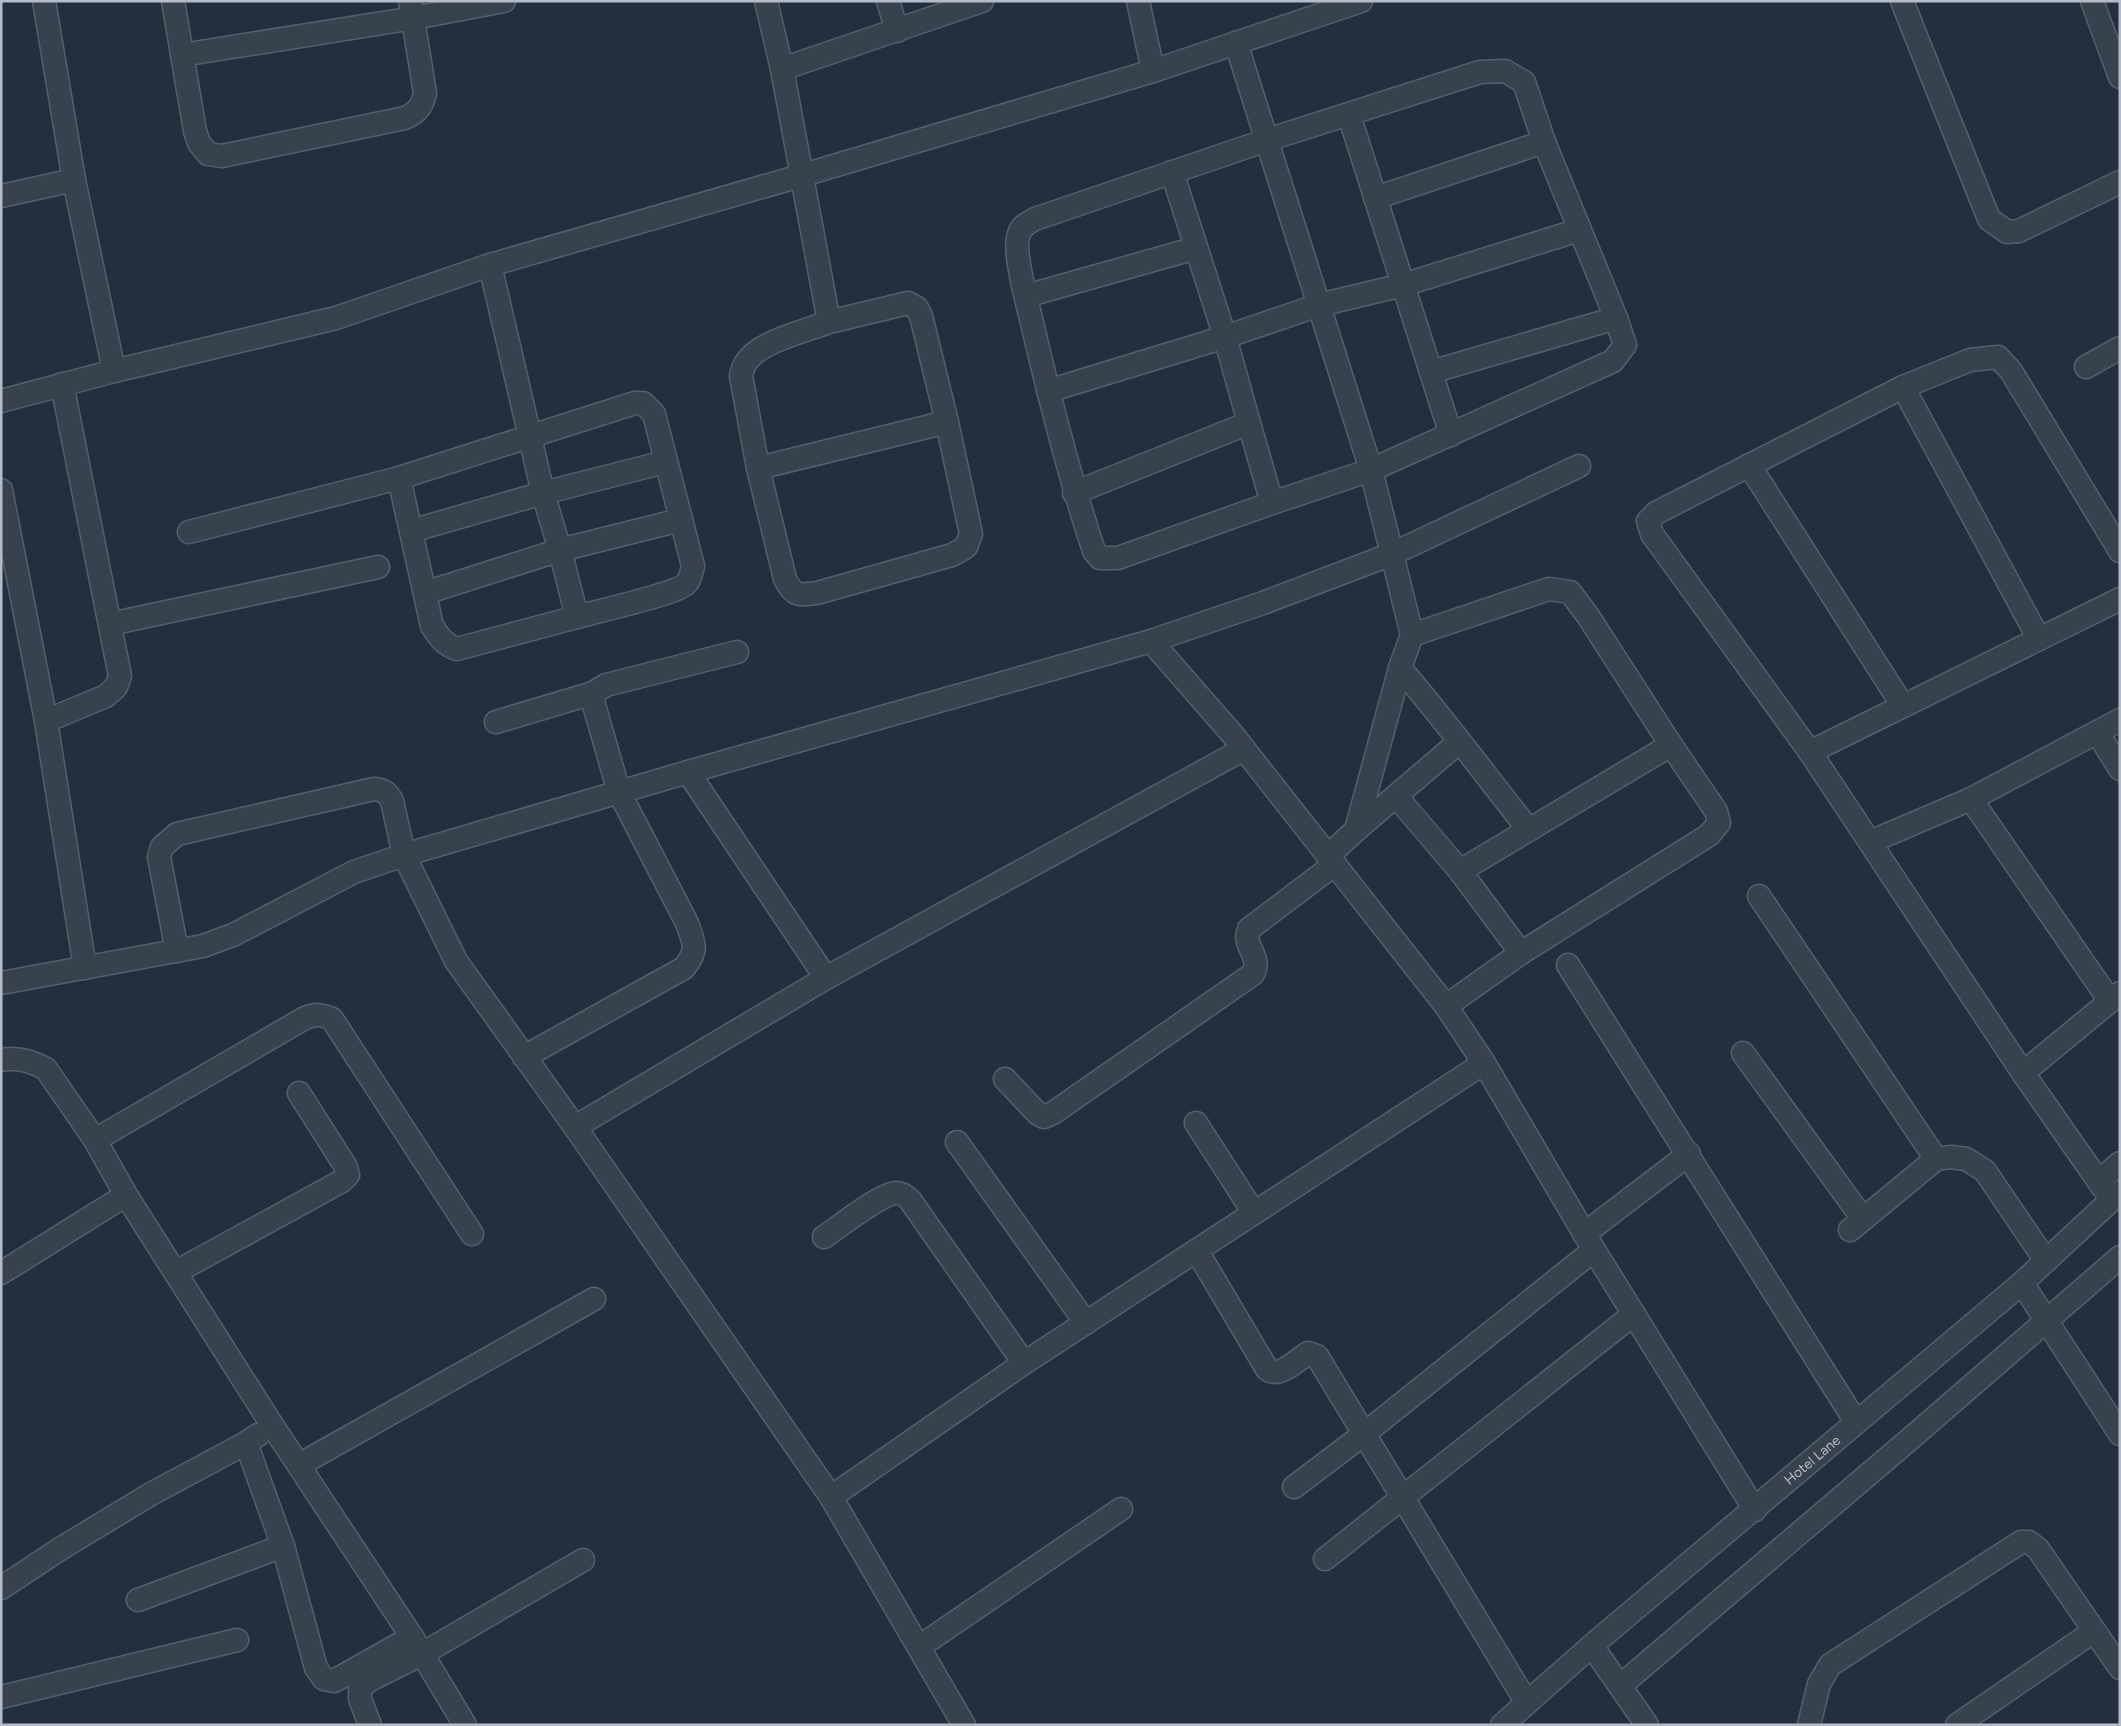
<svg xmlns="http://www.w3.org/2000/svg" width="2121" height="1726" font-family="Figtree,sans-serif">
<style>
.lines{fill:none;stroke-linecap:round;stroke-linejoin:round}
.minor-casing{stroke:#565f6c;stroke-width:25}
.minor{stroke:#38414e;stroke-width:22}
.labels{text-anchor:middle;stroke-width:4;stroke-linejoin:round;paint-order:stroke}
.street-label{font-size:14px;fill:#b4bcc9;stroke:#1d2633}
</style>
<rect width="100%" height="100%" fill="#242f3e"/>
<g class="lines">
<defs>
<g id="minor">
<path d="M 44,1 L 74,180 L 114,371"/>
<path d="M 173,1 L 195,131 L 199,143 L 208,154 L 222,156 L 405,118 C 418,112 422,106 425,93 L 410,1"/>
<path d="M 766,1 L 782,69 L 829,322 C 806,331 761,341 747,361 C 744,365 742,371 741,376 L 758,468 L 785,579 C 794,597 799,595 817,593 L 952,555 L 966,547 L 971,534 L 947,422 L 921,316 L 917,308 L 908,303 L 829,322"/>
<path d="M 888,1 L 897,31"/>
<path d="M 1138,1 L 1153,71"/>
<path d="M 1902,1 L 1989,219 L 2007,232 L 2019,231 L 2120,182"/>
<path d="M 2092,1 L 2120,77"/>
<path d="M 182,55 L 414,18 L 504,1"/>
<path d="M 782,69 L 982,1"/>
<path d="M 1505,71 L 1524,82 L 1544,142 L 1616,318 L 1625,345 L 1613,361 L 1371,470 L 1272,503 L 1118,558 L 1100,558 L 1094,551 C 1069,476 1050,400 1032,323 C 1028,305 1012,250 1019,234 C 1021,226 1028,223 1035,219 L 1267,140 L 1480,72 Z"/>
<path d="M 1349,115 L 1451,435"/>
<path d="M 1172,172 L 1225,337 L 1249,423"/>
<path d="M 1,196 L 74,180"/>
<path d="M 1375,198 L 1544,142"/>
<path d="M 1026,296 L 1196,248"/>
<path d="M 2086,367 L 2120,348"/>
<path d="M 1431,372 L 1616,318"/>
<path d="M 1903,387 L 2039,639"/>
<path d="M 1048,391 L 1225,337 L 1319,305 L 1403,285 L 1579,230"/>
<path d="M 1,401 L 114,371 L 336,318 L 490,265 L 800,176 L 1153,71 L 1361,1"/>
<path d="M 1749,465 L 1903,706"/>
<path d="M 758,468 L 947,422"/>
<path d="M 399,478 L 432,626 C 439,637 445,645 457,649 L 577,617"/>
<path d="M 1,490 L 46,721 L 85,968"/>
<path d="M 1074,493 L 1249,423 L 1272,503"/>
<path d="M 411,531 L 543,493 L 665,462"/>
<path d="M 189,532 L 399,478 L 635,403 L 643,403 L 654,414 L 693,566 C 691,573 691,579 686,584 C 673,595 597,611 577,617 L 560,550 L 543,493 L 490,265"/>
<path d="M 425,593 L 560,550 L 680,520"/>
<path d="M 110,624 L 378,567"/>
<path d="M 1151,641 L 1233,735 L 1446,1006 L 1484,1063 L 1594,1250 L 1755,1510"/>
<path d="M 1400,668 C 1445,720 1486,776 1529,830"/>
<path d="M 46,721 L 106,696 L 116,687 L 120,676 L 62,384"/>
<path d="M 496,722 L 593,693"/>
<path d="M 2097,732 L 2120,769"/>
<path d="M 1810,752 L 2120,599"/>
<path d="M 688,772 L 826,978"/>
<path d="M 1396,796 L 1460,871 L 1521,953"/>
<path d="M 1971,799 L 2120,720"/>
<path d="M 1356,830 L 1400,668 L 1412,635"/>
<path d="M 1870,842 L 1971,799 L 2110,1001"/>
<path d="M 1329,855 L 1356,830 L 1459,742"/>
<path d="M 1460,871 L 1671,745"/>
<path d="M 1759,896 L 1936,1159"/>
<path d="M 177,951 L 159,857 L 162,847 L 177,834 L 374,789 C 384,790 387,792 392,801 L 404,855 L 456,961 L 575,1127 L 831,1497 L 964,1725"/>
<path d="M 1568,965 L 1856,1422"/>
<path d="M 1,983 L 203,946 L 233,935 L 354,872 L 404,855 L 688,772 L 1151,641 L 1263,603 L 1392,554 L 1371,470 L 1236,43"/>
<path d="M 1446,1006 L 1521,953 L 1709,835 L 1719,823 L 1716,811 L 1671,745 L 1588,616 L 1570,592 L 1549,589 L 1412,635 L 1392,554 L 1579,466"/>
<path d="M 1743,1053 L 1863,1219"/>
<path d="M 524,1057 L 684,968 C 699,949 694,944 687,923 L 619,792 L 594,705 L 593,693 L 606,685 L 737,652"/>
<path d="M 1,1060 C 18,1057 31,1061 46,1069 L 95,1140 L 126,1195 L 272,1425 L 412,1637 L 465,1725"/>
<path d="M 2023,1073 L 2120,993"/>
<path d="M 1005,1079 L 1038,1114 L 1044,1117 L 1053,1113 L 1253,974 C 1263,956 1241,946 1249,929 L 1335,864"/>
<path d="M 1196,1123 L 1254,1213"/>
<path d="M 575,1127 L 826,978 L 1244,749"/>
<path d="M 95,1140 L 305,1018 C 316,1014 321,1014 332,1019 L 472,1234"/>
<path d="M 957,1142 L 1086,1323"/>
<path d="M 2099,1181 L 2120,1163"/>
<path d="M 2111,1199 L 2023,1073 L 1810,752 L 1652,534 L 1648,521 L 1656,513 L 1903,387 L 1970,360 L 1998,357 L 2011,371 L 2120,551"/>
<path d="M 1850,1230 L 1936,1159 L 1951,1157 L 1966,1159 L 1985,1171 L 2046,1261"/>
<path d="M 1584,1234 L 1689,1154"/>
<path d="M 824,1237 C 839,1227 880,1194 896,1193 C 903,1193 905,1196 910,1200 L 1024,1363"/>
<path d="M 1197,1251 L 1267,1369 C 1279,1379 1297,1360 1308,1353 L 1317,1356 L 1527,1703"/>
<path d="M 176,1272 L 342,1181 L 348,1175 L 346,1167 L 299,1093"/>
<path d="M 1,1273 L 126,1195"/>
<path d="M 2022,1283 L 2120,1434"/>
<path d="M 246,1443 L 283,1546 L 316,1668 L 324,1679 L 334,1681 L 412,1637"/>
<path d="M 299,1465 L 594,1299"/>
<path d="M 1294,1487 L 1364,1434 L 1594,1250"/>
<path d="M 831,1497 L 1024,1363 L 1484,1063"/>
<path d="M 1325,1559 L 1634,1314"/>
<path d="M 1,1588 L 60,1549 L 151,1494 L 246,1443 L 258,1435"/>
<path d="M 138,1600 L 283,1546"/>
<path d="M 1592,1646 L 1647,1725"/>
<path d="M 919,1647 L 1121,1509"/>
<path d="M 1620,1686 L 1910,1439 L 2120,1257"/>
<path d="M 1,1697 L 237,1640"/>
<path d="M 370,1725 L 360,1699 L 360,1688 L 370,1680 L 422,1654 L 583,1560"/>
<path id="s1" d="M 1502,1725 L 1597,1641 L 2022,1283 L 2120,1192"/>
<path d="M 1809,1725 L 1819,1684 L 1830,1665 L 2021,1542 L 2029,1542 L 2038,1549 L 2120,1668"/>
<path d="M 1957,1725 L 2094,1631"/>
</g>
</defs>
<use href="#minor" class="minor-casing"/>
<use href="#minor" class="minor"/>
</g>
<g class="labels">
<g class="street-label">
<text dy="5" stroke="none"><textPath href="#s1" startOffset="408">Hotel Lane</textPath></text>
</g>
</g>
<rect width="2121" height="1726" fill="none" stroke="#b4bcc9" stroke-width="5"/>
</svg>
